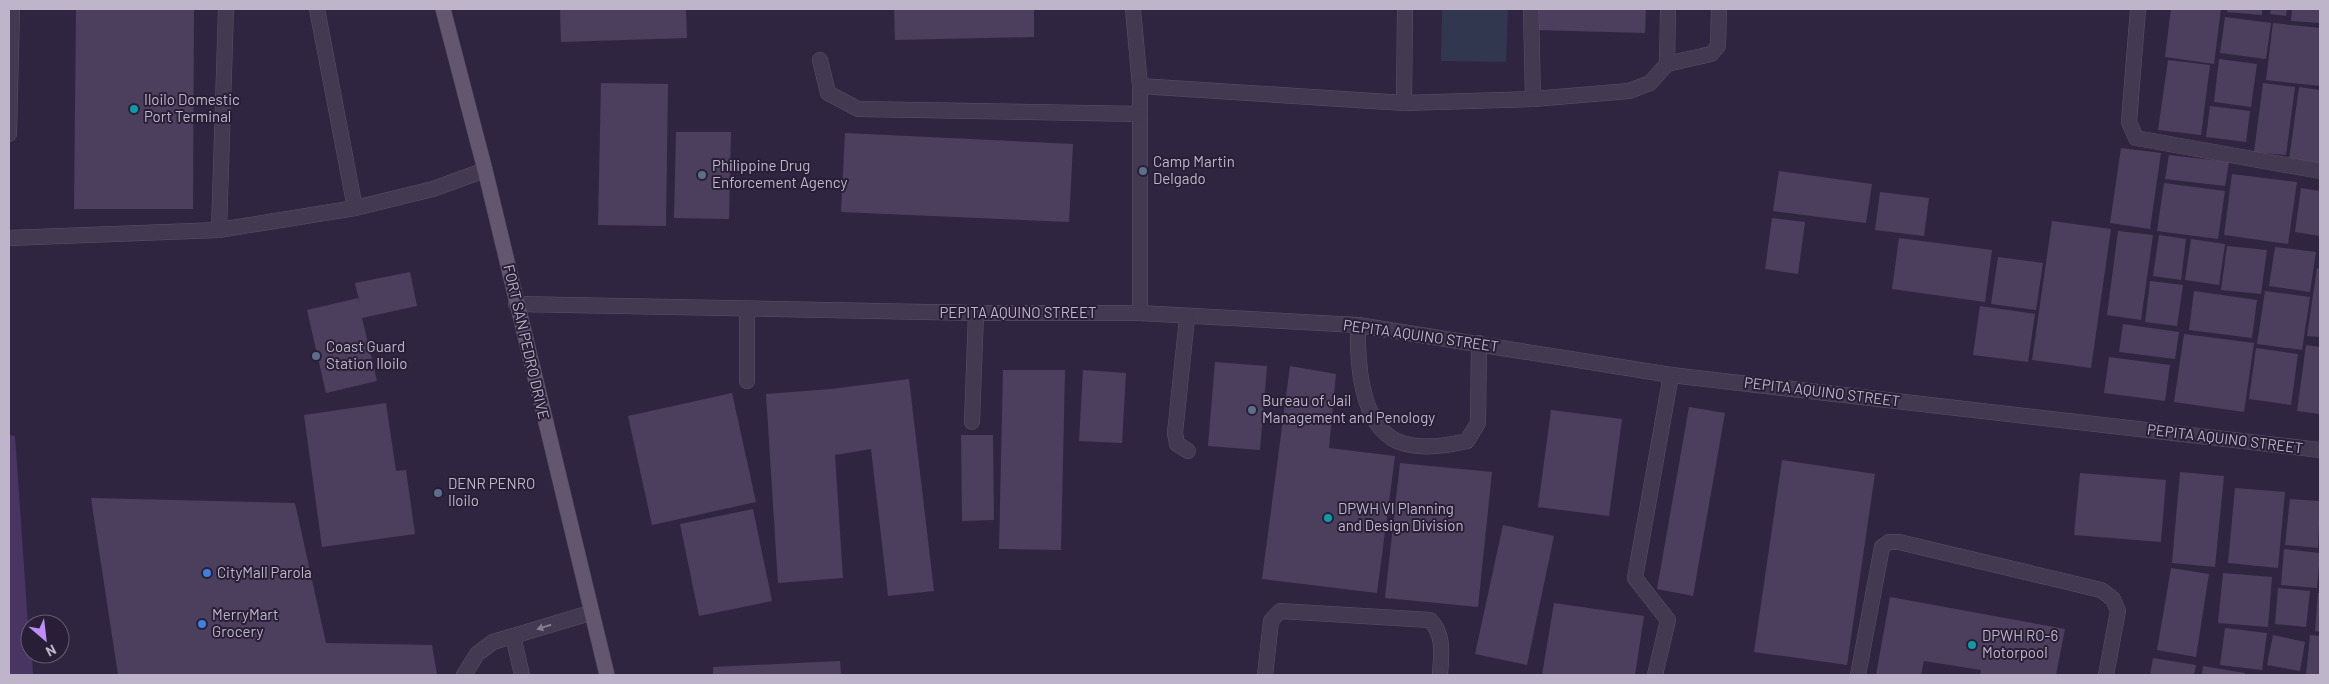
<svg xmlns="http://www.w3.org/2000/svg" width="2329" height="684" font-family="Barlow,sans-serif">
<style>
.green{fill:#31374e}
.water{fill:#493562}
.building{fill:#4c3f5e}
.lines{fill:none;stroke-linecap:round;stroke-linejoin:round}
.minor-casing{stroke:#5b5167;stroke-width:16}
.major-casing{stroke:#493f56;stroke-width:16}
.minor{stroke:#433950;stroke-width:15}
.major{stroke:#62576f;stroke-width:15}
.oneway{fill:#877d93}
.culture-dot{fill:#0f9aa8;stroke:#281e35;stroke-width:2}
.service-dot{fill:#5c6f8a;stroke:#281e35;stroke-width:2}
.shop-dot{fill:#3f7fe0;stroke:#281e35;stroke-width:2}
.labels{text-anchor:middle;stroke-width:4;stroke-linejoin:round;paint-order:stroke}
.poi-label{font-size:15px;fill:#bfb5ca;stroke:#281e35;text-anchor:start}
.street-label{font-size:15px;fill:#bfb5ca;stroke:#281e35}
</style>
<rect width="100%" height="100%" fill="#302540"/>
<path class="green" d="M 1442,9 L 1508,9 L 1506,62 L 1441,61 Z"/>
<path class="water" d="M 9,435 L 15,436 L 30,654 L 32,654 L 33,675 L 9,675 Z"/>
<g class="building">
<path d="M 76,9 L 194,9 L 193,209 L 74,209 Z"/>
<path d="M 560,9 L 686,9 L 687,38 L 561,42 Z"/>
<path d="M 894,9 L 1034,9 L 1034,37 L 895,40 Z"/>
<path d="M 1537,9 L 1646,9 L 1645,33 L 1536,30 Z"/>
<path d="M 2171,9 L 2221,9 L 2214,64 L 2165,57 Z"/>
<path d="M 2228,9 L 2262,9 L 2262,15 L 2227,12 Z"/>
<path d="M 2271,9 L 2287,9 L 2286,16 L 2270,14 Z"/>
<path d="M 2292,9 L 2320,9 L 2320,23 L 2291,21 Z"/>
<path d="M 2225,17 L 2271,23 L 2266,59 L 2220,53 Z"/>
<path d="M 2273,23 L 2320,28 L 2320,86 L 2266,80 Z"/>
<path d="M 2219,59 L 2257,64 L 2251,107 L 2214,102 Z"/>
<path d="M 2168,60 L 2210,65 L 2201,135 L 2158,130 Z"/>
<path d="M 601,83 L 668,84 L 666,226 L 598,225 Z"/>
<path d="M 2263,83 L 2295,87 L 2286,155 L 2254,152 Z"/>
<path d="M 2299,87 L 2320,90 L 2320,164 L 2289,160 Z"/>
<path d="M 2210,106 L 2250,111 L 2246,142 L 2206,137 Z"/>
<path d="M 676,132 L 731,132 L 729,219 L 674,218 Z"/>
<path d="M 845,133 L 1073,144 L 1069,222 L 841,212 Z"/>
<path d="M 2121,148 L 2161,153 L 2150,229 L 2110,223 Z"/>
<path d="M 2169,155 L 2229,162 L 2225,186 L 2165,179 Z"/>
<path d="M 1779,171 L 1872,184 L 1866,223 L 1773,211 Z"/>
<path d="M 2232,174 L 2297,182 L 2288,244 L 2224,235 Z"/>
<path d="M 2164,183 L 2225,191 L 2218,239 L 2157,231 Z"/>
<path d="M 2301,188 L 2320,191 L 2320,236 L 2295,232 Z"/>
<path d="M 1880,192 L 1929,198 L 1924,236 L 1875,230 Z"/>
<path d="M 1772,218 L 1805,222 L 1798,274 L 1765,269 Z"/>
<path d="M 2052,221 L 2111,229 L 2091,368 L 2032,360 Z"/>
<path d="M 2118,231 L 2153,235 L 2141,320 L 2107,315 Z"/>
<path d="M 2159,235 L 2186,239 L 2181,280 L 2153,276 Z"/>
<path d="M 1899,238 L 1992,250 L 1985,302 L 1892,289 Z"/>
<path d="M 2191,239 L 2225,244 L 2219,285 L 2185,280 Z"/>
<path d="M 2227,246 L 2267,250 L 2261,294 L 2221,290 Z"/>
<path d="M 2275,247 L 2316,252 L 2310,292 L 2269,286 Z"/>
<path d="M 1998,257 L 2043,263 L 2036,310 L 1991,304 Z"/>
<path d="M 2317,268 L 2320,269 L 2320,337 L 2307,336 Z"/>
<path d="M 410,272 L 417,306 L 362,318 L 377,381 L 326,393 L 307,310 L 358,298 L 360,304 L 355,283 Z"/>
<path d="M 2150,281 L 2183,285 L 2177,326 L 2145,322 Z"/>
<path d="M 2194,291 L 2257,300 L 2252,338 L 2189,330 Z"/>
<path d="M 2265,291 L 2310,297 L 2302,350 L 2257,344 Z"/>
<path d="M 1980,306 L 2035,314 L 2028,362 L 1973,355 Z"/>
<path d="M 2123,324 L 2179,332 L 2175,359 L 2119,352 Z"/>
<path d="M 2184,334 L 2254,343 L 2244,412 L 2174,402 Z"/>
<path d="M 2306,345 L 2320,347 L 2320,414 L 2297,411 Z"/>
<path d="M 2256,348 L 2298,354 L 2291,405 L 2249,399 Z"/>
<path d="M 2109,357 L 2170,365 L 2165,401 L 2104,393 Z"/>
<path d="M 1215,362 L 1267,366 L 1260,450 L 1208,446 Z"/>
<path d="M 1290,366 L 1336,374 L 1329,448 L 1395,456 L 1377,593 L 1262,579 Z"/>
<path d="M 1003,370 L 1065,370 L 1061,550 L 999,549 Z"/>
<path d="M 1083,370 L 1126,373 L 1122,443 L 1079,441 Z"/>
<path d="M 909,379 L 934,591 L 888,596 L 871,449 L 835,455 L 843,578 L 778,583 L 766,394 L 831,389 Z"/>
<path d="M 732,393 L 756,502 L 652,525 L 628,416 Z"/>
<path d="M 386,403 L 396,471 L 406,470 L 415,534 L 322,547 L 304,415 Z"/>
<path d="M 1689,407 L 1725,413 L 1693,596 L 1657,589 Z"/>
<path d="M 1551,410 L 1622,419 L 1609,516 L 1538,507 Z"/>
<path d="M 961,435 L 993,435 L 994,520 L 962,521 Z"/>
<path d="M 1782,460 L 1875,474 L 1847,665 L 1754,652 Z"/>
<path d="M 1400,463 L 1492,472 L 1478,607 L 1385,598 Z"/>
<path d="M 2180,472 L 2224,476 L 2215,567 L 2172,563 Z"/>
<path d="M 2080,473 L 2166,480 L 2161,542 L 2074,535 Z"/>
<path d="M 2235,488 L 2285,492 L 2278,568 L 2228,563 Z"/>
<path d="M 91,498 L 295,503 L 326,643 L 432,645 L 437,675 L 118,675 Z"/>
<path d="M 2290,499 L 2320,501 L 2318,548 L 2285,545 Z"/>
<path d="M 753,509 L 772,601 L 699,616 L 680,524 Z"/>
<path d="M 1503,525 L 1554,536 L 1527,665 L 1475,654 Z"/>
<path d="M 2284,549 L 2320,553 L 2317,588 L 2281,585 Z"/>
<path d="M 2171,568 L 2209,574 L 2196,657 L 2157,650 Z"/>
<path d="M 2223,573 L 2272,577 L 2268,627 L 2218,623 Z"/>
<path d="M 2278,588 L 2310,591 L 2306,627 L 2275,624 Z"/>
<path d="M 2318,593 L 2320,593 L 2320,632 L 2315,631 Z"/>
<path d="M 1890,597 L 2065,629 L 2056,675 L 1980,675 L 1981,670 L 1924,661 L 1921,675 L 1876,675 Z"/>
<path d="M 1554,603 L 1644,616 L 1635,675 L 1542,675 Z"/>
<path d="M 2225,628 L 2267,633 L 2262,670 L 2220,665 Z"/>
<path d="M 2273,635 L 2305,642 L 2300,671 L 2267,665 Z"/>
<path d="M 2310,635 L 2320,636 L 2320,675 L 2306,675 Z"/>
<path d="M 2153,658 L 2196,665 L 2194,675 L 2150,675 Z"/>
<path d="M 840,661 L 841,675 L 713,675 L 713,667 Z"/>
<path d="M 2203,666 L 2245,673 L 2245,675 L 2202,675 Z"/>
</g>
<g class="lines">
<defs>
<g id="minor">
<path d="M 226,9 L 219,230 L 355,208 L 433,189 L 485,170"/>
<path d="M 317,9 L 355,208"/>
<path d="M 1133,9 L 1140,86 L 1140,313"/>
<path d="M 1531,9 L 1533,99"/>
<path d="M 2138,9 L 2129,122 L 2136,138 L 2320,171"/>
<path d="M 820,60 L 828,93 L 858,109 L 1140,114"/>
<path d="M 1667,64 L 1668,9"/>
<path d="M 1140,86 L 1404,103 L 1533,99 L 1629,91 L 1650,83 L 1667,64 L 1711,54 L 1718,46 L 1719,9"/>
<path d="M 1404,103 L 1405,9"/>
<path d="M 9,134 L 12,9"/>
<path d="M 9,238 L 219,230"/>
<path d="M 516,304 L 976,313 L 1140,313 L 1358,325 L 1671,375 L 2320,450"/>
<path d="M 747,309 L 747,381"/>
<path d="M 1187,318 L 1175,433 L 1177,444 L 1188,451"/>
<path d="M 1358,325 C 1357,360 1360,424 1397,441 C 1417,450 1446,446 1467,441 L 1478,423 L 1479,343"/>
<path d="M 972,422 L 976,313"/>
<path d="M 513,636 L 522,675"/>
<path d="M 464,675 L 477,654 L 493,642 L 590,613"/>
<path d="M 1265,675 L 1271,621 L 1280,611 L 1430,620 C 1445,635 1441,655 1440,675"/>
<path d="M 1655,675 L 1668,620 L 1635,578 L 1671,375"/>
<path d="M 1858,675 L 1882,547 L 1889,542 L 1899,542 L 2101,590 L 2113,599 L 2118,611 L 2106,675"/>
</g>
<path id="major" d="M 443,9 L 485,170 L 607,675"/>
</defs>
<use href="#minor" class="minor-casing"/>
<use href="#major" class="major-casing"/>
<use href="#minor" class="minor"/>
<use href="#major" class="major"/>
</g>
<defs><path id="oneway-solid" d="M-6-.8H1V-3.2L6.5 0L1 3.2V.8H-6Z" transform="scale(1.25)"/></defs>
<use class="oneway" href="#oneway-solid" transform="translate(544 627) rotate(163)"/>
<g class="culture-dot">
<circle cx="134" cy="109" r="5"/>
<circle cx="1328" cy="518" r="5"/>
<circle cx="1972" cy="645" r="5"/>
</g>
<g class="service-dot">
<circle cx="1143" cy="171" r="5"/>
<circle cx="702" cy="175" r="5"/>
<circle cx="316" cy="356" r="5"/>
<circle cx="1252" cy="410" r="5"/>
<circle cx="438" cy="493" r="5"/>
</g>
<g class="shop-dot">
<circle cx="207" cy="573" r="5"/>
<circle cx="202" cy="624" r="5"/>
</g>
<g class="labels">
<g class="poi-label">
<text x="144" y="105">Iloilo Domestic<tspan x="144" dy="17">Port Terminal</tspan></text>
<text x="1153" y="167">Camp Martin<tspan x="1153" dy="17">Delgado</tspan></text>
<text x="712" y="171">Philippine Drug<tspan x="712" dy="17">Enforcement Agency</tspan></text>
<text x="326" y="352">Coast Guard<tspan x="326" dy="17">Station Iloilo</tspan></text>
<text x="1262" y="406">Bureau of Jail<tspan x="1262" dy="17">Management and Penology</tspan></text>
<text x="448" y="489">DENR PENRO<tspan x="448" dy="17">Iloilo</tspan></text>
<text x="1338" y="514">DPWH VI Planning<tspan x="1338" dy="17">and Design Division</tspan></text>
<text x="217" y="578">CityMall Parola</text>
<text x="212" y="620">MerryMart<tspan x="212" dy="17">Grocery</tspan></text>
<text x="1982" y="641">DPWH RO-6<tspan x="1982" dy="17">Motorpool</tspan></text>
</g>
<g class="street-label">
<text x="1018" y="318">PEPITA AQUINO STREET</text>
<text transform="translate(1421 336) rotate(8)" y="5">PEPITA AQUINO STREET</text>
<text transform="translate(526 342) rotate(77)" y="5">FORT SAN PEDRO DRIVE</text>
<text transform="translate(1822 392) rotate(7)" y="5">PEPITA AQUINO STREET</text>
<text transform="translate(2225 439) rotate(7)" y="5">PEPITA AQUINO STREET</text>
</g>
</g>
<rect width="2329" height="684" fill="none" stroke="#bfb5ca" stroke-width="20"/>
<g transform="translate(45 639) rotate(152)"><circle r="24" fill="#281e35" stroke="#645a71"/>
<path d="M0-4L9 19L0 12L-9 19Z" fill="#bf8cf9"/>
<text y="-8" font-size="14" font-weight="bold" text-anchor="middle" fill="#bfb5ca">N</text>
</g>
</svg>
